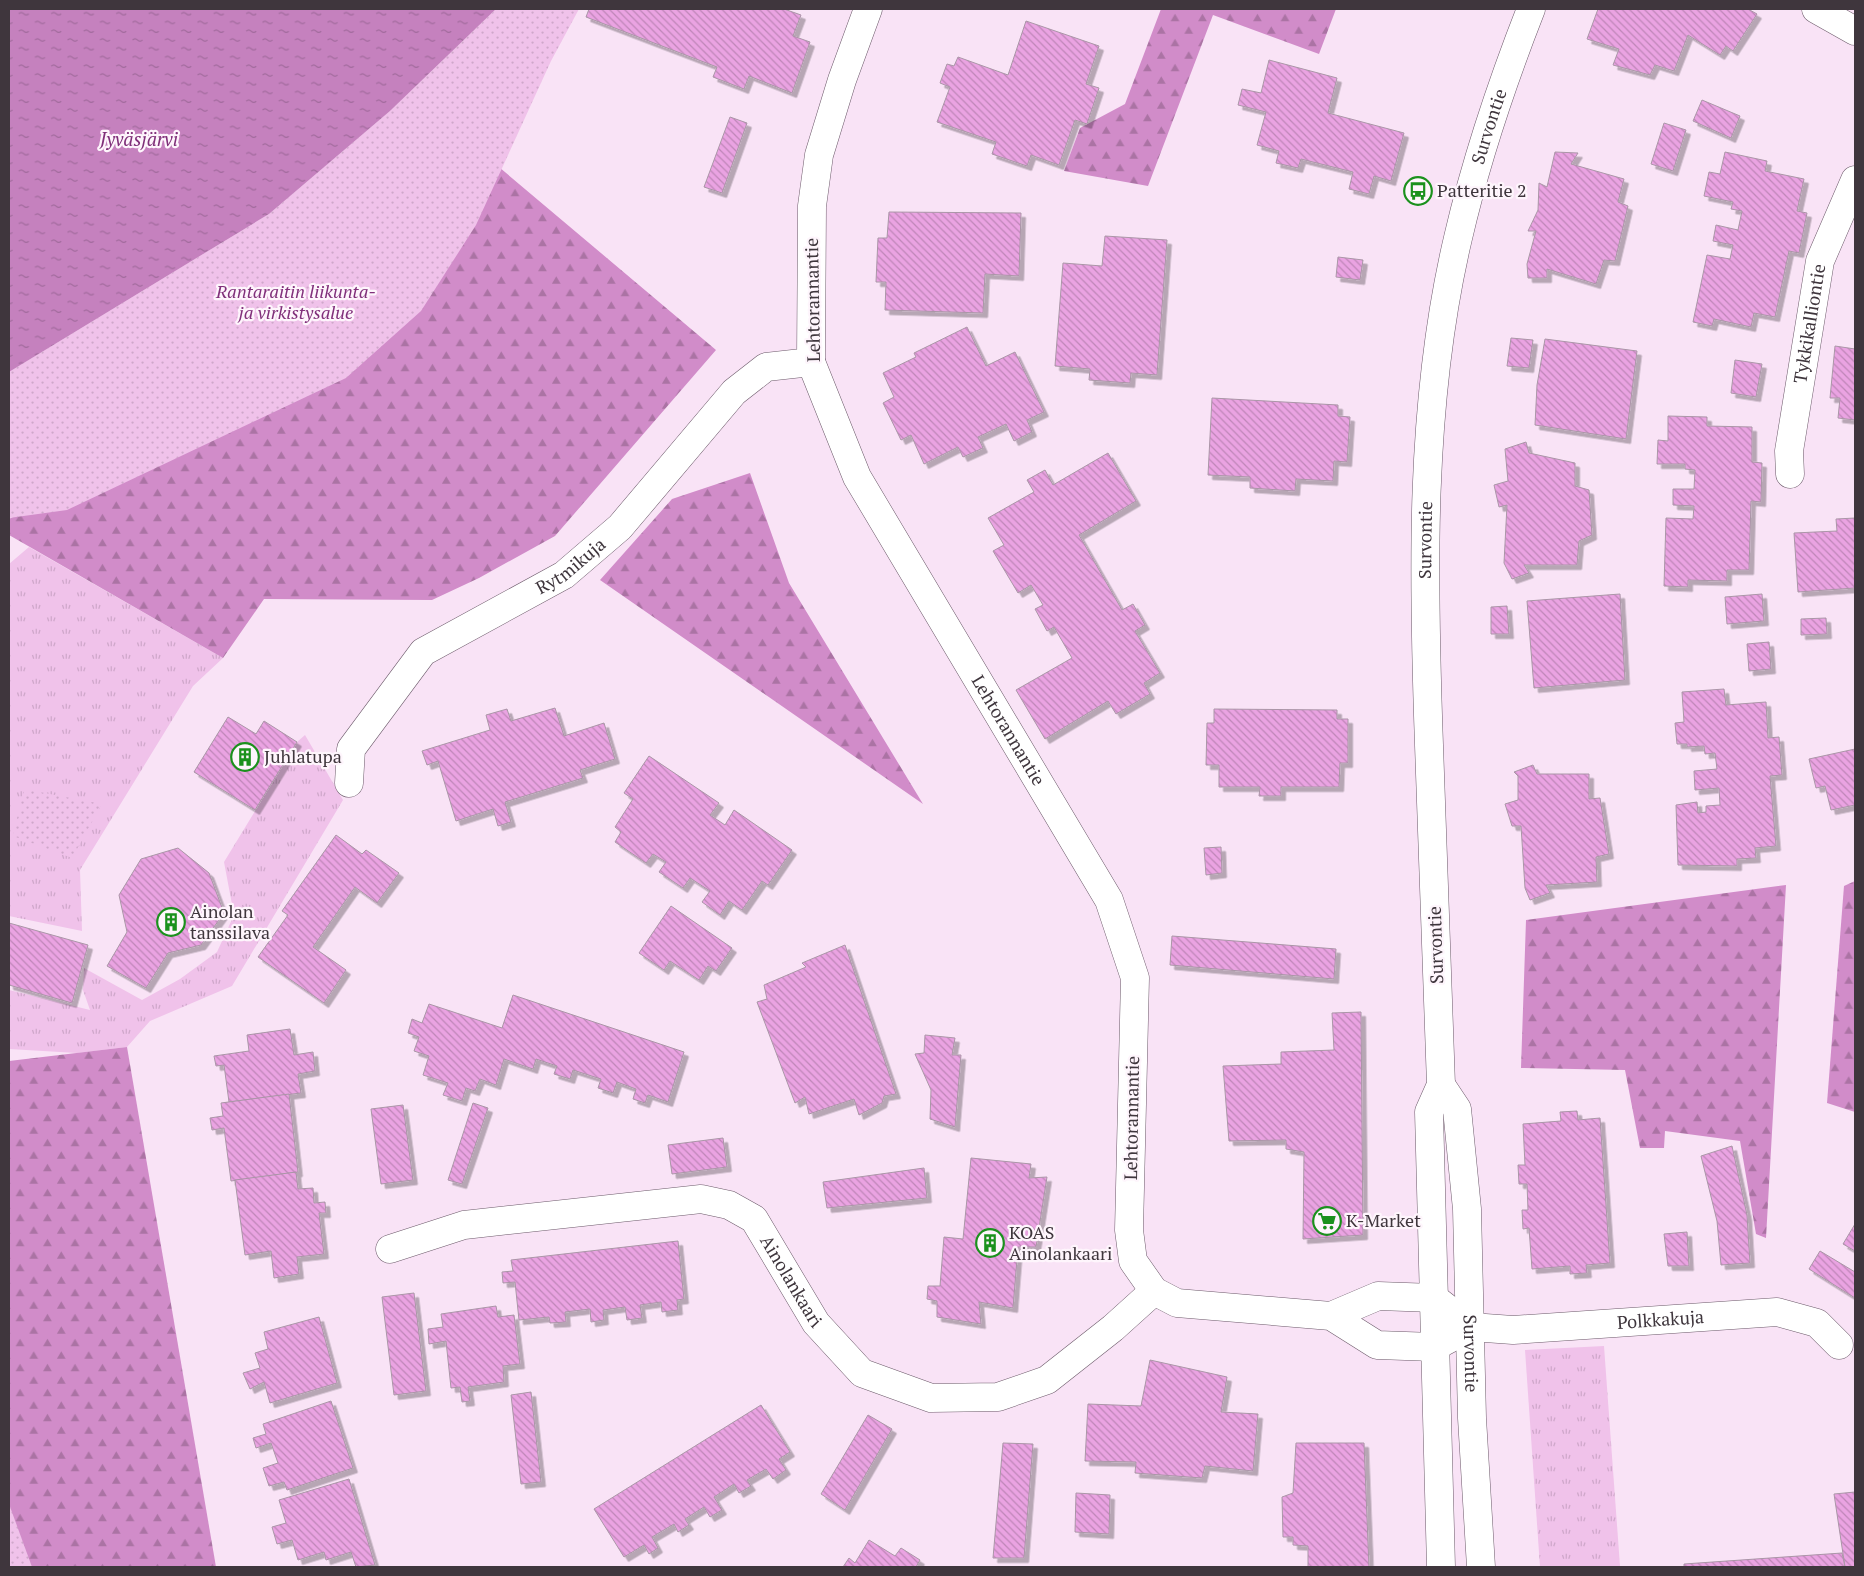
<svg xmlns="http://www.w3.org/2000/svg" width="1864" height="1576" font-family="'PT Serif',serif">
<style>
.grass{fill:url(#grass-tufts)}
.forest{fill:url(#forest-firs)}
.park{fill:url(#park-dots)}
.water{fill:url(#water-ripples)}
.building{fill:url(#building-back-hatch);stroke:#aa96a7;filter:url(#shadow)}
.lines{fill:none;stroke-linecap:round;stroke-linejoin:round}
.minor-casing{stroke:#6c5a6a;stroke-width:29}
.tertiary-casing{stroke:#6c5a6a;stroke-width:29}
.secondary-casing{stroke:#6c5a6a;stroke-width:29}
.minor{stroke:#fff;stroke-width:28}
.tertiary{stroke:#fff;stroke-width:28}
.secondary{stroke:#fff;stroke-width:28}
.labels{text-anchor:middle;stroke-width:4.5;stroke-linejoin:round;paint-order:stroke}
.street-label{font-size:18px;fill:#3f363d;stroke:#fef5fc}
.poi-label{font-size:18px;fill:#3f363d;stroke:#fef5fc;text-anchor:start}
.park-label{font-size:18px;font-style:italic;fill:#81307b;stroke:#fef5fc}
.water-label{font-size:19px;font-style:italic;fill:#7f2f79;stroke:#fef5fc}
</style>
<defs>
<pattern id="grass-tufts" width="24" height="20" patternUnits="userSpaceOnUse" patternTransform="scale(1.25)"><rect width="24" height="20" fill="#f0c2ea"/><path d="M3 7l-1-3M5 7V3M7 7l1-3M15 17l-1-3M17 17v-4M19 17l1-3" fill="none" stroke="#cfa7ca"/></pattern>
<pattern id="forest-firs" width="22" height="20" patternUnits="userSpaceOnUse" patternTransform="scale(1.25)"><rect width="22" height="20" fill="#d18cc9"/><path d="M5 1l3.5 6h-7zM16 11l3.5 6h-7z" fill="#ab73a4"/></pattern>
<pattern id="park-dots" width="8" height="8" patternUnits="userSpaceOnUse" patternTransform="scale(1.25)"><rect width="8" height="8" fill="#f0c2ea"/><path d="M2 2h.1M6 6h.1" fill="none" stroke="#cfa7ca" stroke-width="1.8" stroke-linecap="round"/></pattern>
<pattern id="water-ripples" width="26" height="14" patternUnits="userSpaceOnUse" patternTransform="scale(1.25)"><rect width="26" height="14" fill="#c581be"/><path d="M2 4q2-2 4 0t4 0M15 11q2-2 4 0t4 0" fill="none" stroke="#a16a9c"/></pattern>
<pattern id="building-back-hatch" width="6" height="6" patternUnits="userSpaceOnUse" patternTransform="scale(1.25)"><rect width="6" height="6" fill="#eaa3e2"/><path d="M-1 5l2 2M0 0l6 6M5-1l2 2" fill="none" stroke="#bf86b8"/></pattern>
<filter id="shadow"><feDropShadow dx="4.5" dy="4.5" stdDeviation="0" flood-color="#0004"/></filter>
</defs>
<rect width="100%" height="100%" fill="#f9e3f6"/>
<g class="grass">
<path d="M 29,547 L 223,658 L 193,686 L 80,870 L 82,931 L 9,916 L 9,564 Z"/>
<path d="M 305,735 L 343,800 L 232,986 L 150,1021 L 127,1047 L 77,1053 L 9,1049 L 9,990 L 90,1010 L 83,990 L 84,968 L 142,1000 L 180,979 L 217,952 L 234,915 L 224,862 L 297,742 Z"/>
<path d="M 1604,1346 L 1620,1566 L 1540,1567 L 1525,1350 Z"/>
</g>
<g class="forest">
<path d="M 1161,9 L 1336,9 L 1319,54 L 1213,15 L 1148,186 L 1064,171 L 1080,128 L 1125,104 Z"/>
<path d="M 493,162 L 716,350 L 555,536 L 479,578 L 432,600 L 264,599 L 223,658 L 9,535 L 9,519 L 366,333 Z"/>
<path d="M 750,473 L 789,583 L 923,804 L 600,580 L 672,499 Z"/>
<path d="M 1855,881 L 1855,1112 L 1827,1103 L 1844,886 Z"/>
<path d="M 1786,885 L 1766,1238 L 1756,1234 L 1740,1141 L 1665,1131 L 1664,1148 L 1640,1148 L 1625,1070 L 1521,1068 L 1526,920 Z"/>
<path d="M 127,1047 L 216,1567 L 9,1567 L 9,1061 Z"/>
</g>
<g class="park">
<path d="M 496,9 L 579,9 L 551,61 L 476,225 L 421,311 L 346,378 L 67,510 L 9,518 L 9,372 L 269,214 L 390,111 Z"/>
<path d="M 24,789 L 102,804 L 72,858 L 13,836 Z"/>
<path d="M 9,1504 L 32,1567 L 9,1567 Z"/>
</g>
<path class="water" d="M 9,9 L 496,9 L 390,111 L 269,214 L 9,372 Z"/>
<g class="building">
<path d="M 589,9 L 784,9 L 801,15 L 793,36 L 810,42 L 792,93 L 749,76 L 744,89 L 713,77 L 717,67 L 586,17 Z"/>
<path d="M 1598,9 L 1748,9 L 1757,14 L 1733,51 L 1726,46 L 1720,55 L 1688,35 L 1674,71 L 1655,65 L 1650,75 L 1613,65 L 1619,49 L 1587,39 Z"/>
<path d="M 1026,21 L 1099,46 L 1086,84 L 1099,88 L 1087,124 L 1075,120 L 1059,165 L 1031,155 L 1027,166 L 992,154 L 996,142 L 937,122 L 950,87 L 940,83 L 947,64 L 954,66 L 958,57 L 1008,75 Z"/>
<path d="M 1269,60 L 1337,78 L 1328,113 L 1404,133 L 1391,181 L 1374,176 L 1369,194 L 1349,189 L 1353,172 L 1301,159 L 1298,168 L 1276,163 L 1279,151 L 1257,145 L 1266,112 L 1238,105 L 1242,89 L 1261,93 Z"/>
<path d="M 1702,100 L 1740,116 L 1731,138 L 1693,121 Z"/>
<path d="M 730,117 L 747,123 L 722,193 L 704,187 Z"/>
<path d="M 1664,123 L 1686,130 L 1673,171 L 1651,164 Z"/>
<path d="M 1555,152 L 1578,153 L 1571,164 L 1624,179 L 1618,202 L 1628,206 L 1615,261 L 1604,260 L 1596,284 L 1547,269 L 1547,278 L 1528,278 L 1527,264 L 1536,231 L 1528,231 L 1538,210 L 1539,183 L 1547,187 Z"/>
<path d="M 1725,152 L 1767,161 L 1765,171 L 1804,179 L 1797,211 L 1807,213 L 1799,253 L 1789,251 L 1775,317 L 1754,313 L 1751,327 L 1714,319 L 1712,326 L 1693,322 L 1707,255 L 1730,259 L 1733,245 L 1713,241 L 1716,225 L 1738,230 L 1742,211 L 1731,209 L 1733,202 L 1704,196 L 1709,172 L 1720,174 Z"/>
<path d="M 889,212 L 1021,213 L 1019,276 L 985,274 L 983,313 L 885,310 L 886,282 L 876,282 L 878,238 L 887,238 Z"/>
<path d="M 1105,236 L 1167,240 L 1157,375 L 1131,373 L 1130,383 L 1089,380 L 1090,369 L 1055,366 L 1063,263 L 1102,266 Z"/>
<path d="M 1338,257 L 1363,260 L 1360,280 L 1336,277 Z"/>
<path d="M 967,327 L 986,366 L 1015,352 L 1044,412 L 1027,420 L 1032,432 L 1014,441 L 1006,424 L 978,437 L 983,448 L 963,457 L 958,447 L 924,464 L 911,435 L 901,440 L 883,403 L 894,397 L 883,373 L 916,357 L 914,353 Z"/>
<path d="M 1511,338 L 1533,340 L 1529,368 L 1507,366 Z"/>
<path d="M 1545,339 L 1637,351 L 1626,439 L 1535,425 L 1537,385 Z"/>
<path d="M 1835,346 L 1855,349 L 1855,420 L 1838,418 L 1840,398 L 1830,398 Z"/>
<path d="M 1735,360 L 1762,364 L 1756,397 L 1731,393 Z"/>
<path d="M 1212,398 L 1338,405 L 1338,416 L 1350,417 L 1347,462 L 1334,461 L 1333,481 L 1296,479 L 1295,491 L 1250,488 L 1250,477 L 1208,475 Z"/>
<path d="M 1668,416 L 1707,417 L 1707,426 L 1752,427 L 1752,462 L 1762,463 L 1761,502 L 1751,501 L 1749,570 L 1727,570 L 1727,581 L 1688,580 L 1688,587 L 1664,586 L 1666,518 L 1693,519 L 1694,506 L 1673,505 L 1673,489 L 1694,489 L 1695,470 L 1685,469 L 1685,464 L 1657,464 L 1658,440 L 1668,441 Z"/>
<path d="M 1526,442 L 1529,453 L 1575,463 L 1575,486 L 1589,490 L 1592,535 L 1579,541 L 1577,565 L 1524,565 L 1529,573 L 1512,579 L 1504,563 L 1507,505 L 1499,507 L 1494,485 L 1508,481 L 1505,449 Z"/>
<path d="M 1108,453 L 1136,501 L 1079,535 L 1122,610 L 1133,604 L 1145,625 L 1135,631 L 1160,673 L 1144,683 L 1150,694 L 1116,714 L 1108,701 L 1045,739 L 1016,690 L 1072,658 L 1054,627 L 1047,631 L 1035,609 L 1043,605 L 1031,585 L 1018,593 L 993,551 L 1004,545 L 988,518 L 1034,492 L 1027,480 L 1045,470 L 1053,485 Z"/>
<path d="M 1855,518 L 1855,588 L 1798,592 L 1794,533 L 1837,531 L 1836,519 Z"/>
<path d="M 1620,594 L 1625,680 L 1534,688 L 1527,601 Z"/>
<path d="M 1762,594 L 1764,621 L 1727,624 L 1725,597 Z"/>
<path d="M 1507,606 L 1509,634 L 1491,634 L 1491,607 Z"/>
<path d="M 1826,618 L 1827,634 L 1801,635 L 1801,619 Z"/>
<path d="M 1769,642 L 1771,669 L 1749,671 L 1747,644 Z"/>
<path d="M 1724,689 L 1726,705 L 1766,702 L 1768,738 L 1779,737 L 1782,775 L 1770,776 L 1776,846 L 1755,848 L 1756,858 L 1737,859 L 1737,866 L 1678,865 L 1676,805 L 1697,802 L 1698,813 L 1706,812 L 1706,806 L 1720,805 L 1719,788 L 1695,790 L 1694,771 L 1717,769 L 1715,753 L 1705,754 L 1704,746 L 1687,747 L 1687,744 L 1677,744 L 1675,723 L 1684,722 L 1682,692 Z"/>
<path d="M 555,708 L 564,736 L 604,723 L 615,759 L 580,770 L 583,778 L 505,802 L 511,822 L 498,826 L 493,809 L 456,821 L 438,761 L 427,765 L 422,751 L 490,730 L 486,715 L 507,709 L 511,721 Z"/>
<path d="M 1214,709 L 1337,710 L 1337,719 L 1348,719 L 1348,763 L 1340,763 L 1339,787 L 1281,787 L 1281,796 L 1259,796 L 1260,787 L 1219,787 L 1219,765 L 1206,765 L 1207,723 L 1214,723 Z"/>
<path d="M 228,717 L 256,734 L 264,721 L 297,742 L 255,810 L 194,772 Z"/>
<path d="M 1855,749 L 1855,805 L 1831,810 L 1825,786 L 1816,788 L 1809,759 Z"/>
<path d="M 649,756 L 719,803 L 710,815 L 725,825 L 734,810 L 792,850 L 768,885 L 762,881 L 742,910 L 729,901 L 720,915 L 702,902 L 710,891 L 690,878 L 683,888 L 659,872 L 666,862 L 653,854 L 646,863 L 615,842 L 621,832 L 615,827 L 633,799 L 624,793 Z"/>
<path d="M 1533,765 L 1537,774 L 1589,774 L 1589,799 L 1600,798 L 1609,854 L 1596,857 L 1597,882 L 1546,885 L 1550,893 L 1530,900 L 1525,888 L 1521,826 L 1512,826 L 1505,804 L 1518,800 L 1518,776 L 1514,772 Z"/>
<path d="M 336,835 L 362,854 L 366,850 L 399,873 L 377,903 L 355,887 L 313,947 L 346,970 L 324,1003 L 258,957 L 288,915 L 282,911 Z"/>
<path d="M 1221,847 L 1222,873 L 1206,875 L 1204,848 Z"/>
<path d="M 178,848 L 209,873 L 224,913 L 201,945 L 168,953 L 146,988 L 107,966 L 127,932 L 119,895 L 141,859 Z"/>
<path d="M 671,906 L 732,948 L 716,971 L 708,966 L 699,980 L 670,961 L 664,970 L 639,953 Z"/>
<path d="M 9,923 L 88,945 L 72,1003 L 9,985 Z"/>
<path d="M 1172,936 L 1336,949 L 1334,979 L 1170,965 Z"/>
<path d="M 845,945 L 896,1094 L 884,1096 L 882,1103 L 859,1115 L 854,1099 L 809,1114 L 805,1097 L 795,1103 L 757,1002 L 767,999 L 764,985 L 806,967 L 802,963 Z"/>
<path d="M 513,995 L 684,1052 L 668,1102 L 648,1095 L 645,1103 L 633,1099 L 636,1089 L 617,1082 L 613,1093 L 598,1088 L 601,1079 L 573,1070 L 570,1079 L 554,1074 L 557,1066 L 536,1059 L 533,1069 L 504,1059 L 496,1085 L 480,1079 L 475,1091 L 466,1088 L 462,1101 L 443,1095 L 448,1083 L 423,1075 L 429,1056 L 414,1051 L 419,1037 L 408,1033 L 412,1019 L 422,1023 L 429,1004 L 502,1028 Z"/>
<path d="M 1361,1012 L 1363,1235 L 1303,1239 L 1304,1152 L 1286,1149 L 1286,1140 L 1229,1141 L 1223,1066 L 1281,1064 L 1281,1052 L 1334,1050 L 1332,1013 Z"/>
<path d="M 290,1029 L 294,1055 L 313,1052 L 315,1071 L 298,1074 L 301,1093 L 229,1102 L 224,1065 L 216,1066 L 214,1056 L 249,1051 L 247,1035 Z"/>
<path d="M 925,1035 L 955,1038 L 952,1055 L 961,1055 L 955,1127 L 930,1119 L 931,1090 L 915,1054 L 924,1053 Z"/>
<path d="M 289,1094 L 298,1172 L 231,1181 L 224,1128 L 212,1130 L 210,1118 L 223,1116 L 221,1103 Z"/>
<path d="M 473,1103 L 488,1108 L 462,1184 L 448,1180 Z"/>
<path d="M 403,1105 L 413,1180 L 381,1184 L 371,1109 Z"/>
<path d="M 1577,1111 L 1578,1120 L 1600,1118 L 1610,1263 L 1586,1265 L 1587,1273 L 1570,1274 L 1570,1266 L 1532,1269 L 1529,1228 L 1523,1229 L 1522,1210 L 1528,1210 L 1527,1184 L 1519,1184 L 1518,1165 L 1525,1165 L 1523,1124 L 1561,1121 L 1560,1112 Z"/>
<path d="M 723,1138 L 727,1167 L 672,1174 L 668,1145 Z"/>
<path d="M 1732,1146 L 1747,1215 L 1750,1263 L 1721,1265 L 1717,1221 L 1701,1156 Z"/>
<path d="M 971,1158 L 1031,1164 L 1029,1178 L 1047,1177 L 1036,1247 L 1018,1247 L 1013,1308 L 979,1302 L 981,1324 L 937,1317 L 937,1301 L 927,1299 L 928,1286 L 940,1286 L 944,1237 L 963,1239 Z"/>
<path d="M 924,1168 L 927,1198 L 827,1208 L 823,1182 Z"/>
<path d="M 296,1172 L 298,1189 L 313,1188 L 314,1203 L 325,1202 L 326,1213 L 319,1213 L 324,1254 L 297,1257 L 299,1274 L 274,1278 L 271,1251 L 245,1255 L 235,1180 Z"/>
<path d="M 1855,1224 L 1855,1251 L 1843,1244 Z"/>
<path d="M 1687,1232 L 1689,1266 L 1668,1266 L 1664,1234 Z"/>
<path d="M 678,1241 L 684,1299 L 677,1300 L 678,1310 L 662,1312 L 661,1302 L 640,1305 L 642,1318 L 627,1320 L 625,1307 L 603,1310 L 604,1320 L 591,1322 L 590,1309 L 565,1312 L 566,1322 L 550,1323 L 549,1317 L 519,1320 L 515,1282 L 503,1283 L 502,1272 L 513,1271 L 511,1260 Z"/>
<path d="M 1820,1251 L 1855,1272 L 1855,1298 L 1809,1269 Z"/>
<path d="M 414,1293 L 426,1391 L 394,1395 L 382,1297 Z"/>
<path d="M 496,1306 L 498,1317 L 514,1315 L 520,1364 L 503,1366 L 504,1382 L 468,1387 L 470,1401 L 462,1402 L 460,1387 L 451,1388 L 446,1341 L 429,1344 L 428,1329 L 443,1327 L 441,1314 Z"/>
<path d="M 319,1317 L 337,1383 L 270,1403 L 264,1382 L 250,1389 L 243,1373 L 260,1368 L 255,1353 L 268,1349 L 264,1332 Z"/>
<path d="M 1150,1360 L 1227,1377 L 1221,1412 L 1258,1414 L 1253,1471 L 1205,1466 L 1202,1478 L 1135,1473 L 1136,1462 L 1085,1461 L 1088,1404 L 1141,1406 Z"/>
<path d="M 531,1392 L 541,1482 L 521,1484 L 511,1395 Z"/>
<path d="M 331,1401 L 353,1468 L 287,1490 L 284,1482 L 269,1486 L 263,1468 L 278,1463 L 271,1443 L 256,1448 L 253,1438 L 266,1434 L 263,1424 Z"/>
<path d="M 761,1405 L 790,1452 L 779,1459 L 786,1470 L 773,1479 L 766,1469 L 747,1480 L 751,1486 L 739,1493 L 734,1484 L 714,1497 L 722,1510 L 710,1517 L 704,1507 L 685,1519 L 689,1525 L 678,1532 L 674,1524 L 652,1537 L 658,1548 L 649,1554 L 644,1545 L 624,1557 L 594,1509 Z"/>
<path d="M 868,1415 L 892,1429 L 845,1510 L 821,1494 Z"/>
<path d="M 1003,1443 L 1033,1444 L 1024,1558 L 993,1558 Z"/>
<path d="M 1296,1443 L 1364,1443 L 1369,1567 L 1308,1567 L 1308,1546 L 1293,1545 L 1293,1537 L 1283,1537 L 1282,1497 L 1293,1493 Z"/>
<path d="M 349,1479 L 375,1565 L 356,1567 L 351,1552 L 326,1560 L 324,1552 L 298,1560 L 292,1540 L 277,1544 L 272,1527 L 286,1523 L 279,1500 Z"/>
<path d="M 1855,1492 L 1855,1567 L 1845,1567 L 1834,1494 Z"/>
<path d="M 1076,1493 L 1110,1495 L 1109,1534 L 1075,1532 Z"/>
<path d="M 869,1540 L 895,1556 L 901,1548 L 920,1560 L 916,1567 L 843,1567 L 849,1558 L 855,1563 Z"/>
<path d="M 1842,1553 L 1845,1567 L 1684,1567 L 1684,1564 Z"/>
</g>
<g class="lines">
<defs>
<g id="minor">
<path d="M 1816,9 L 1855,31"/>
<path id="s1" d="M 1790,474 L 1789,451 L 1820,261 L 1855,180"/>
<path id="s2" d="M 349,783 L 351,749 L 423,652 L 564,575 L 620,527 L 734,392 L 766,367 L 811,362 L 812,206 L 819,155 L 842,80 L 868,9"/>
<path id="s3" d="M 390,1249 L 464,1225 L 701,1199 L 729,1205 L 754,1219 L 816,1323 L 862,1373 L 931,1398 L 998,1397 L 1047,1380 L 1113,1328 L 1154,1291"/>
<path id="s4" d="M 1471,1327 L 1513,1330 L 1777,1312 L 1817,1323 L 1839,1345"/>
</g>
<g id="tertiary">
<path id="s5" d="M 811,362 L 857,477 L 1109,900 L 1135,978 L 1129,1230 L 1133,1261 L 1154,1291 L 1177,1303 L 1331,1316 L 1377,1345 L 1434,1347 L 1471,1327 L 1434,1298 L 1378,1296 L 1331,1316"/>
</g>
<g id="secondary">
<path id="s6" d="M 1441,1085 L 1457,1109 L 1467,1209 L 1472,1418 L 1481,1567"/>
<path id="s7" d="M 1441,1567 L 1429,1112 L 1441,1085 C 1437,971 1433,858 1429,745 C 1423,577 1419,403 1458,238 C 1476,160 1502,83 1531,9"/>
</g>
</defs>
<use href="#minor" class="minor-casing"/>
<use href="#tertiary" class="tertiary-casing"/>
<use href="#secondary" class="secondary-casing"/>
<use href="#minor" class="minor"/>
<use href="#tertiary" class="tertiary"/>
<use href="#secondary" class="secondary"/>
</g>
<defs>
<symbol id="bus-ring" viewBox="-11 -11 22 22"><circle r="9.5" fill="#fef5fc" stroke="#1b911d" stroke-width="1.5"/><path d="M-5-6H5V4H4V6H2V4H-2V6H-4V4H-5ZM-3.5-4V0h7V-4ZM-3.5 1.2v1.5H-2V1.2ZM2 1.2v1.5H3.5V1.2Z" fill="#1b911d"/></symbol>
<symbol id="building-ring" viewBox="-11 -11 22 22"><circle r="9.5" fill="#fef5fc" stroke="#1b911d" stroke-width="1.5"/><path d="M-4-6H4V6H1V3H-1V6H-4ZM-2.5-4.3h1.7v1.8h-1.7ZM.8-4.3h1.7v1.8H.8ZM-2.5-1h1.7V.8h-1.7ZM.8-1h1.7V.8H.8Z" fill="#1b911d"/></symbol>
<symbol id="supermarket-ring" viewBox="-11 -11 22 22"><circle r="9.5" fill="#fef5fc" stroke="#1b911d" stroke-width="1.5"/><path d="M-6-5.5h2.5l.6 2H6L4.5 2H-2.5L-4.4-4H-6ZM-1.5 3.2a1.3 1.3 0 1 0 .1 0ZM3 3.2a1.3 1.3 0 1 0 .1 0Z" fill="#1b911d"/></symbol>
</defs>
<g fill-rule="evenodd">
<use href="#bus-ring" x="1402" y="175" width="32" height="32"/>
<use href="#building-ring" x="229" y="741" width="32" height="32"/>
<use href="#building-ring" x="155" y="906" width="32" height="32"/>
<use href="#supermarket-ring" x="1311" y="1205" width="32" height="32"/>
<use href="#building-ring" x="974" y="1227" width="32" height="32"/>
</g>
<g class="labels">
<g class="street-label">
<text dy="6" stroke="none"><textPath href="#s7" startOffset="1450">Survontie</textPath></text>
<text transform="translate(813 300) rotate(-91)" y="6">Lehtorannantie</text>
<text dy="6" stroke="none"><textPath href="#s1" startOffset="152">Tykkikalliontie</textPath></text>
<text dy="6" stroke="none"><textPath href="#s7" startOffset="1030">Survontie</textPath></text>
<text dy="6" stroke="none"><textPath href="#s2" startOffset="326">Rytmikuja</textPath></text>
<text dy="6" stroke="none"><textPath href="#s5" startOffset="419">Lehtorannantie</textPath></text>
<text transform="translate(1436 945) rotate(-92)" y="6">Survontie</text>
<text transform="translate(1132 1118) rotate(-89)" y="6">Lehtorannantie</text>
<text dy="6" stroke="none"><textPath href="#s3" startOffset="446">Ainolankaari</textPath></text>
<text dy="6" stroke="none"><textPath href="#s4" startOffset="190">Polkkakuja</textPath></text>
<text dy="6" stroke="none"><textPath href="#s6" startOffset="274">Survontie</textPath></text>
</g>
<g class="poi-label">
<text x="1437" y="197">Patteritie 2</text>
<text x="264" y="763">Juhlatupa</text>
<text x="190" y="918">Ainolan<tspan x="190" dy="21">tanssilava</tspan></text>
<text x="1346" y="1227">K-Market</text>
<text x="1009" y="1239">KOAS<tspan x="1009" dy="21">Ainolankaari</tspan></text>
</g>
<g class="park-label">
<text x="296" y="298">Rantaraitin liikunta-<tspan x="296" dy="21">ja virkistysalue</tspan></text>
</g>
<g class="water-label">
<text x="139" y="146">Jyväsjärvi</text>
</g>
</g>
<rect width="1864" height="1576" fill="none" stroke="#3f363d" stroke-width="20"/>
</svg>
